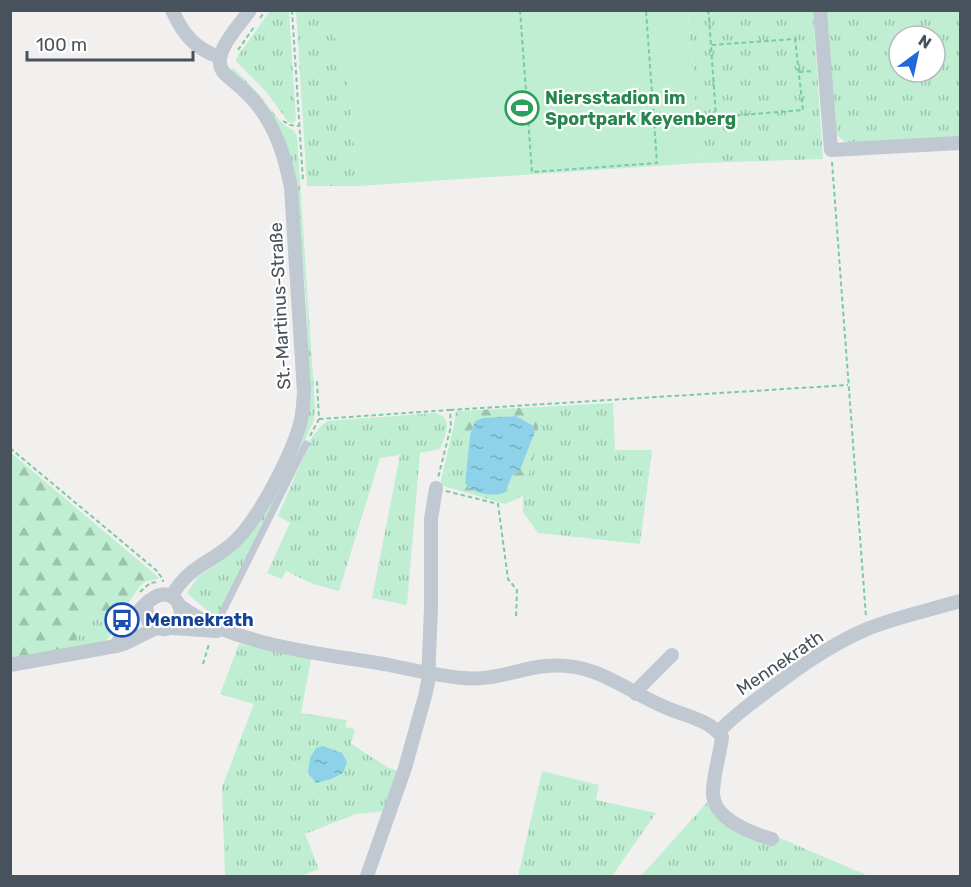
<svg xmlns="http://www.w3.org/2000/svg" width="971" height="887" font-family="Rubik,sans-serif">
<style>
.grass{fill:url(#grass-tufts);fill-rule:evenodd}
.forest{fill:url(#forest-firs)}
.pitch{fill:#bfeed3}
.water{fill:url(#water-ripples)}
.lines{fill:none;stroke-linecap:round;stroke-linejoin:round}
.path{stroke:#78cba6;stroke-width:2;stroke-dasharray:4.5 3;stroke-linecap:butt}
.service{stroke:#c0c9d1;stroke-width:7}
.minor{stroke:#c0c9d1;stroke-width:14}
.labels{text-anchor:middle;stroke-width:4.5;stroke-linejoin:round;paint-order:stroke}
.leisure-label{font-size:18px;font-weight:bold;fill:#27864d;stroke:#fff;text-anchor:start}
.street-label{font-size:18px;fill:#48525c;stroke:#fff}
.transit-label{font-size:18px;font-weight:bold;fill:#164399;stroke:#fff;text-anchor:start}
</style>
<defs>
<pattern id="grass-tufts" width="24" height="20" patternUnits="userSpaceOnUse" patternTransform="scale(1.5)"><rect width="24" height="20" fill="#bfeed3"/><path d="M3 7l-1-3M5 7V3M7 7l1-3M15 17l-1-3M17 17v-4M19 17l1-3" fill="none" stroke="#9dc3ae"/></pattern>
<pattern id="forest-firs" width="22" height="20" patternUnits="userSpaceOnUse" patternTransform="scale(1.5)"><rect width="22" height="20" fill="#bfeed3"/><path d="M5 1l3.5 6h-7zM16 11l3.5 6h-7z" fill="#9dc3ae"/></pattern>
<pattern id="water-ripples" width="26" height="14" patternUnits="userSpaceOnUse" patternTransform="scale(1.5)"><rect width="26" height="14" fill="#8dd2e9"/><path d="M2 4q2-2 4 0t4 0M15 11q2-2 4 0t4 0" fill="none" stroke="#75adc0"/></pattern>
</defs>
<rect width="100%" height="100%" fill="#f2efef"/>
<g class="grass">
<path d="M 270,11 L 289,11 L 296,120 L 293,123 L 288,122 L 268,94 L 236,61 L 237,57 Z"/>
<path d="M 296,11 L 325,11 L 329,29 L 345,53 L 358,186 L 307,186 Z"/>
<path d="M 688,11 L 813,11 L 823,159 L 699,163 Z"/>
<path d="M 827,11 L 960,11 L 960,137 L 849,145 L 838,136 L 835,130 ZM 899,36 L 935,36 L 935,72 L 899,72 Z"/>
<path d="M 231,67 C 251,83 264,101 280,121 C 286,128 295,129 297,137 L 315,407 L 314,420 L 307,436 L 217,619 L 187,593 L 197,578 L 220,561 L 245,539 L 309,392 L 306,299 L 294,177 L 234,76 Z"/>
<path d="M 613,403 L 615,450 L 652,450 L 640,544 L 538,533 L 523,512 L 523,496 L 540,407 Z"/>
<path d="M 435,413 C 455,417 445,436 440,449 L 420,453 L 407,605 L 372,598 L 400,455 L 380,458 L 339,591 L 313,584 L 286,571 L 282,579 L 267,573 L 290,523 L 278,516 L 312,437 L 321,426 L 328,421 Z"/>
<path d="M 454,425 L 470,435 L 465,483 L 443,472 Z"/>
<path d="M 85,610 L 115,631 L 104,642 L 67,650 L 82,632 Z"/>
<path d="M 239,644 L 311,659 L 301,713 L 347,720 L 345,727 L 355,729 L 351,744 L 389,768 L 400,771 L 386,811 L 356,814 L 305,834 L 319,869 L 301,876 L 225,876 L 222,787 L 254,704 L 220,694 Z"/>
<path d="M 542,771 L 599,785 L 596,800 L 656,813 L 612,876 L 518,876 Z"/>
<path d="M 710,799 L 716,811 L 869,876 L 641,876 Z"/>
</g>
<g class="forest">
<path d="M 540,407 L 536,448 L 523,496 L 505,504 L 440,485 L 443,472 L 465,483 L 469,488 L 508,489 L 512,476 L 520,470 L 535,432 L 532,425 L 516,416 L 483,418 L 475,421 L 470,435 L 454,425 L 456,411 Z"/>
<path d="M 10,452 L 158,577 L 158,579 L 146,581 L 140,586 L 111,628 L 85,610 L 82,632 L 67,650 L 10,660 Z"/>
</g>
<path class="pitch" d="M 325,11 L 688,11 L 699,163 L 358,186 L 345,53 L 329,29 Z"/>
<g class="water">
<path d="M 516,416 L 532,425 L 535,432 L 520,470 L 512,476 L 506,492 C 495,497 473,495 465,483 L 470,435 L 475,421 L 483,418 Z"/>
<path d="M 323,746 L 342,753 L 347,762 L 343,773 L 331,779 L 316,783 L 308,773 L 310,758 L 316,748 Z"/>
</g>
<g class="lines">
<g class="path">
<path d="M 292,10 L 303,181"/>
<path d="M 520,10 L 532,172 L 657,163 L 646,10"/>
<path d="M 708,10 L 709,17 L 716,117 L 803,110 L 795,39 L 711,45"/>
<path d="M 260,18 L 266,10"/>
<path d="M 238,50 L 254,27"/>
<path d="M 799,72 L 813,71"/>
<path d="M 283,121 L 290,125 L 299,126"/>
<path d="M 832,162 L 866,617"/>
<path d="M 450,410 L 848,385"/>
<path d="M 319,419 L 450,410 L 451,426 L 438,478"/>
<path d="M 310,436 L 319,419 L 317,381"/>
<path d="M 10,448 L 156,570 L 163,579 L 163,582"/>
<path d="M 446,491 L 498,504 L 508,579 L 517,590 L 516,617"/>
<path d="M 140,592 L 150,583 L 158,582"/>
<path d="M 203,664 L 209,644"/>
</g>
<path class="service" d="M 215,627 L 306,444"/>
<g class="minor">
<path d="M 172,10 C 183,34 194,48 219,57"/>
<path d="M 820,10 L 831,150 L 960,143"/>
<path d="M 172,596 C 187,567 211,563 233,543 C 258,521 291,456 300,424 C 303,414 303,403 304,392 L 291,188 C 285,157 276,127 255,102 C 246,91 234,82 224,73 C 209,55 239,26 250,10"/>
<path d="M 180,606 C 235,646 318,653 384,664 C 410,669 437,676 464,678 C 493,681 518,669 545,666 C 597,661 623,690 667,708 C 686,716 710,720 722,737 C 720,755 713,775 713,793 C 713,819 751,833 772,839"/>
<path d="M 172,628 L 217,631"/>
<path d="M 116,646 C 124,630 154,579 175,599 C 180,604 181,609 181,616 C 174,632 159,633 148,621 L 146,605"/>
<path d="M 10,665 L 116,646 L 126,643 L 156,628"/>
<path d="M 636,694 L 641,686 L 672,655"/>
<path d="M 719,732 C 730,719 744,709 757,699 C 791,673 827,646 867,629 C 896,617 930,610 960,601"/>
<path d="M 367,876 L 405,768 L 425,696 L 428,682 L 431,608 L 431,519 L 436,488"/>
</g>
</g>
<defs>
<symbol id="stadium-ring" viewBox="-11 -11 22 22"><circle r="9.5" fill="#fff" stroke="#2e9e5b" stroke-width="1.5"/><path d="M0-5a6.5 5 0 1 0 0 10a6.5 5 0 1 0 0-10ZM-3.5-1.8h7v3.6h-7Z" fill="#2e9e5b"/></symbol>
<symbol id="bus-ring" viewBox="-11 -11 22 22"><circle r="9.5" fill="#fff" stroke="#1a4fb4" stroke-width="1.5"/><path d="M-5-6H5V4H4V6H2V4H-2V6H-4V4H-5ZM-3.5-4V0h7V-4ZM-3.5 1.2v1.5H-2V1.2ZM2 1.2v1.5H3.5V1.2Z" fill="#1a4fb4"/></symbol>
</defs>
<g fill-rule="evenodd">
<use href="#stadium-ring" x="503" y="89" width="38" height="38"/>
<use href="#bus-ring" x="103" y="601" width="38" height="38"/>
</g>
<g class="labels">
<g class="leisure-label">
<text x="545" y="104">Niersstadion im<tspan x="545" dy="21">Sportpark Keyenberg</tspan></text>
</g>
<g class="street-label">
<text transform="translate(280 306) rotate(-93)" y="6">St.-Martinus-Straße</text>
<text transform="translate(780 663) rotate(-34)" y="6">Mennekrath</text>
</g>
<g class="transit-label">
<text x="145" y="626">Mennekrath</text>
</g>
</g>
<rect width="971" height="887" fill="none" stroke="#48525c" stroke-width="24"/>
<g transform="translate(917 54) rotate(33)"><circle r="28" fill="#ffffff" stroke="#b6babe" stroke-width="1.5"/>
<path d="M0-4.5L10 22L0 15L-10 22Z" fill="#1e69dd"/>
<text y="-9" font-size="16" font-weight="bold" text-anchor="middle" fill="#48525c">N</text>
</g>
<path d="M27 51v9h166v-9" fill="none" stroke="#48525c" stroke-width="3"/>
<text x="36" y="51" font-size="18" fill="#48525c" stroke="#ffffff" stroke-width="4.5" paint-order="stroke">100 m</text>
</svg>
